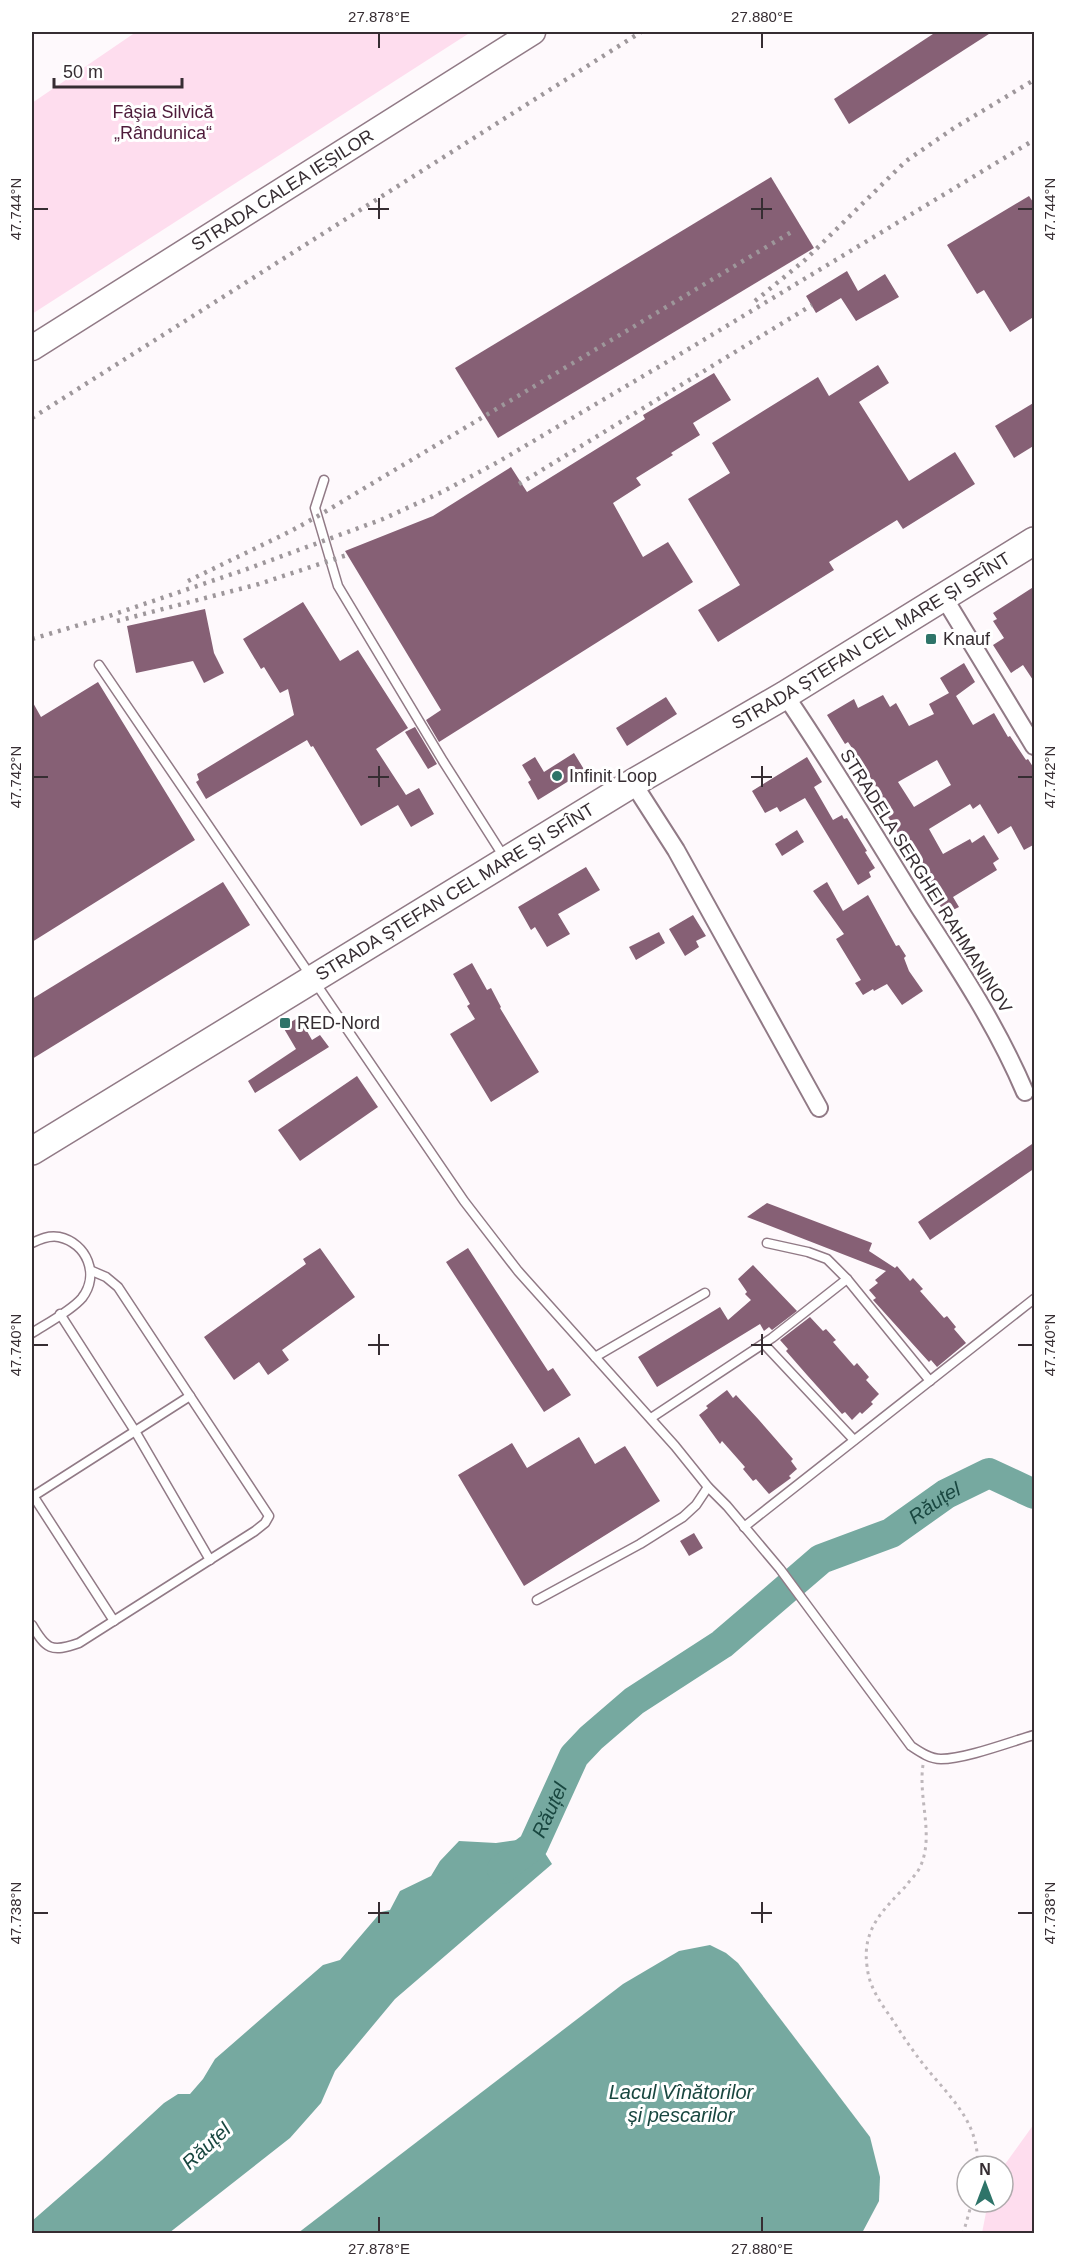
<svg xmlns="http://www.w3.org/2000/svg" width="1066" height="2265" font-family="Arial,sans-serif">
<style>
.green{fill:#feddee}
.water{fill:#76a9a0}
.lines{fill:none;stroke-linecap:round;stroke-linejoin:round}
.river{stroke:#76a9a0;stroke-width:30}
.building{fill:#866075;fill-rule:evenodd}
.lane-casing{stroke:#917a86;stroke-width:11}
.street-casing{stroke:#917a86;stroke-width:20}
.secondary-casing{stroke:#917a86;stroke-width:27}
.primary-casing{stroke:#917a86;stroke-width:30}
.path{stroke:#beb7bb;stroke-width:3;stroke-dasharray:3 4.5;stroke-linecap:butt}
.lane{stroke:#fff;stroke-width:8}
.street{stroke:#fff;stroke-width:16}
.secondary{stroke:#fff;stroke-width:24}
.primary{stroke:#fff;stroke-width:27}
.rail{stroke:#9e979b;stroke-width:4.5;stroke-dasharray:3 6;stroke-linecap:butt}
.ticks{fill:none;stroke:#362d32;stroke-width:2}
.poi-dot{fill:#2e7469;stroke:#fff;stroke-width:2}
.labels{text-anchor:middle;stroke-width:6;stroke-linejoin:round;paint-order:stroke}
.park-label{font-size:18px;fill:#4e1b3a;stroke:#fff}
.street-label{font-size:18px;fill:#362d32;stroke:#fff}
.poi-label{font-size:18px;fill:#362d32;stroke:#fff;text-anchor:start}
.water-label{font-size:20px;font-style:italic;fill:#194740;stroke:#fff}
.neatline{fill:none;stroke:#362d32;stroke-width:2}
.ticks-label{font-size:15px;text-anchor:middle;fill:#362d32}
</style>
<rect width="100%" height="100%" fill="#fef9fc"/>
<g class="green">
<path d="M 136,32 L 471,32 L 32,314 L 32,103 Z"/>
<path d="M 1034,2124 L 1034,2233 L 982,2233 L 988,2202 L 1003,2202 L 1003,2167 Z"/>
</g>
<g class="water">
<path d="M 525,1839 L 541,1847 L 552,1864 L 395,1999 L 335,2071 L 321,2103 L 290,2138 L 169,2233 L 32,2233 L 32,2221 L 102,2160 L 164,2103 L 178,2094 L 190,2094 L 203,2079 L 215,2059 L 323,1965 L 340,1960 L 381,1912 L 390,1910 L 400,1891 L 431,1876 L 440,1861 L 459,1841 L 496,1843 Z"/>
<path d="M 710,1945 L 726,1953 L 738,1963 L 870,2137 L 880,2177 L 879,2201 L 862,2233 L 298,2233 L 623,1984 L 679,1951 Z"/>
</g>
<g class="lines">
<path class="river" id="s1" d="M 502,1869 L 533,1846 L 574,1756 L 591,1738 L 634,1701 L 722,1644 L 821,1559 L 891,1533 L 946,1494 L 989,1473 L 1034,1494"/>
</g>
<g class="building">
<path d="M 936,32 L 992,32 L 849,124 L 834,99 Z"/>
<path d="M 771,177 L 814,248 L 498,438 L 455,368 Z"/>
<path d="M 1029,196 L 1035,205 L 1035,316 L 1010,332 L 984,290 L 977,294 L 947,245 Z"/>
<path d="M 847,271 L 858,291 L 885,274 L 899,297 L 856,321 L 841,298 L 816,313 L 806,296 Z"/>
<path d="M 878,365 L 889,383 L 859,402 L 909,481 L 955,452 L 975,484 L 903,529 L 897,520 L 829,562 L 834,570 L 718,642 L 698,610 L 740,585 L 688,499 L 730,473 L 712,443 L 818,377 L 829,396 Z"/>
<path d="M 714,373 L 731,400 L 693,423 L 700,435 L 671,453 L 673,455 L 636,478 L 641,485 L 613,503 L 643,557 L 668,542 L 693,582 L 439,742 L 426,720 L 441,710 L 345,551 L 433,516 L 511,467 L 527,492 L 645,419 L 643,415 Z"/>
<path d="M 1035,402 L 1035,445 L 1014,458 L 995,426 Z"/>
<path d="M 1035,586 L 1035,683 L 1023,665 L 1011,673 L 993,645 L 1004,638 L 993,621 L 997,619 L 993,613 Z"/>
<path d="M 303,602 L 340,661 L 358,650 L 408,728 L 376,749 L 406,795 L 419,788 L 434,814 L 411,827 L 398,805 L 361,826 L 313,746 L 311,747 L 307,740 L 206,799 L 196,782 L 199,780 L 197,774 L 294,715 L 288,689 L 280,693 L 264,667 L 261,669 L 243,639 Z"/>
<path d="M 205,609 L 214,653 L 224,673 L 204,683 L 193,661 L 136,673 L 127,626 Z"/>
<path d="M 964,663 L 975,682 L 956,696 L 973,725 L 994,713 L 1008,737 L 1010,736 L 1026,760 L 1028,759 L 1035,770 L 1035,844 L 1024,850 L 1011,826 L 998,834 L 980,804 L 973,809 L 970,804 L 929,829 L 943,854 L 970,839 L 972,843 L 984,835 L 999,859 L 993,863 L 997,870 L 953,897 L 959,907 L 945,914 L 934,895 L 935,894 L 879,802 L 883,799 L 862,763 L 848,742 L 845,744 L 827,715 L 854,699 L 858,708 L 883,695 L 890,707 L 896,703 L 909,726 L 934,714 L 929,704 L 949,693 L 940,678 ZM 937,760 L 951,785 L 914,807 L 898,782 Z"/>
<path d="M 98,682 L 195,840 L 32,942 L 32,701 L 41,717 Z"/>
<path d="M 666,697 L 677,714 L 627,746 L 616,728 Z"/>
<path d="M 415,727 L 437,764 L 428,769 L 405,732 Z"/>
<path d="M 574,753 L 585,771 L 538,800 L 528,782 L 531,780 L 522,765 L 535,757 L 544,772 Z"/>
<path d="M 807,757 L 822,782 L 814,787 L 833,820 L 842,815 L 844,819 L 847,818 L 867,851 L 865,852 L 875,868 L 869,872 L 871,877 L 858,885 L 805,798 L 780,812 L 777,807 L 765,813 L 752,791 Z"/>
<path d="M 797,830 L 804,842 L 782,856 L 775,844 Z"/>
<path d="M 586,867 L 600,890 L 558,914 L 570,934 L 547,947 L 535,927 L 531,930 L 518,907 Z"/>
<path d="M 223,882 L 250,925 L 32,1059 L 32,999 Z"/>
<path d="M 827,882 L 843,911 L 868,895 L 896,946 L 899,945 L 906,956 L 904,958 L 909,971 L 923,991 L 902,1005 L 887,984 L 874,991 L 873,989 L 863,995 L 855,983 L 861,980 L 836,939 L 844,934 L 813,891 Z"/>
<path d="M 693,915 L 706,936 L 696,941 L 699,947 L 685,956 L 669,929 Z"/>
<path d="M 659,932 L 665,943 L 636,960 L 629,947 Z"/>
<path d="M 472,963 L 487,990 L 491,988 L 501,1007 L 500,1008 L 539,1072 L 491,1102 L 450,1034 L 475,1019 L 467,1006 L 470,1004 L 453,974 Z"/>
<path d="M 299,1017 L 312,1040 L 320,1035 L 329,1047 L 255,1093 L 248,1081 L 296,1049 L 283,1027 Z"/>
<path d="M 357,1076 L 378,1107 L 300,1161 L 278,1130 Z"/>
<path d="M 1035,1142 L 1035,1168 L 930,1240 L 918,1222 Z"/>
<path d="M 767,1203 L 872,1243 L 869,1251 L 895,1268 L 897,1266 L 910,1281 L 913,1278 L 923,1289 L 920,1291 L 944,1318 L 947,1316 L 956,1327 L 954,1329 L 966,1343 L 937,1367 L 931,1360 L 929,1362 L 873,1300 L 876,1298 L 869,1290 L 878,1283 L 875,1280 L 886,1271 L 747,1217 Z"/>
<path d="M 320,1248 L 355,1297 L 282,1350 L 289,1360 L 268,1375 L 259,1362 L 234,1380 L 204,1337 L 306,1264 L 303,1259 Z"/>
<path d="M 468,1248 L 548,1371 L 553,1368 L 571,1395 L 544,1412 L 446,1262 Z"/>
<path d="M 753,1265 L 797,1311 L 772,1330 L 769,1327 L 764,1331 L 760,1324 L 657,1387 L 638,1357 L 720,1307 L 728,1320 L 751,1300 L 745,1294 L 747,1292 L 738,1279 Z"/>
<path d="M 810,1317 L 823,1331 L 826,1329 L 836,1340 L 833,1342 L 854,1366 L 857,1363 L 869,1377 L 866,1380 L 879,1394 L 871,1402 L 873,1404 L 862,1414 L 860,1412 L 852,1420 L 845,1412 L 842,1414 L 807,1375 L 786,1351 L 788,1349 L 780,1340 Z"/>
<path d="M 727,1390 L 733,1398 L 736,1395 L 759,1420 L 793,1459 L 791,1461 L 797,1469 L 789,1476 L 791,1478 L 769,1494 L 756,1479 L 753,1481 L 743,1469 L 745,1467 L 722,1441 L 720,1444 L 699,1415 L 708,1408 L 706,1406 Z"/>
<path d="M 579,1437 L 595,1464 L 625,1446 L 660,1501 L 524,1586 L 458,1475 L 512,1443 L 527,1468 Z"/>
<path d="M 694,1533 L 703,1548 L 689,1556 L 680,1541 Z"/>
</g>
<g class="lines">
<defs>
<g id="lane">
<path d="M 324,480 L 315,508 L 338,586 L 443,761 L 504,857"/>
<path d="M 99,665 L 464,1201 L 518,1271 L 675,1446 L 708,1487 L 727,1506 L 780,1569 L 911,1746 C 920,1752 930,1759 941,1759 C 965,1759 1010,1742 1034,1735"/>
<path d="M 32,1243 C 40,1239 49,1235 59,1237 C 87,1243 100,1275 82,1298 C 71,1311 46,1324 32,1333"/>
<path d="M 767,1243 L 808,1252 L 827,1259 L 847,1279 L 930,1381"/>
<path d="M 60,1314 L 135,1431 L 210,1560"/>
<path d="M 764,1344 L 854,1440"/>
<path d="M 595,1357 L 705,1293"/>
<path d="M 651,1418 L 772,1338 L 847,1279"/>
<path d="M 32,1494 L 114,1621"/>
<path d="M 32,1497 L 190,1396"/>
<path d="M 744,1527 L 1034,1299"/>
<path d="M 537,1600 L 640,1544 L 683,1517 L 696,1505 L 708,1487"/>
<path d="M 32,1625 C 46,1649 51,1653 79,1643 L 255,1531 L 265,1523 L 269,1516 L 118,1287 L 106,1277 L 92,1271"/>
</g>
<g id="street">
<path d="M 943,596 L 1034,746"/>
<path d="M 785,695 C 832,764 875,836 919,907 C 958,967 997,1026 1025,1092"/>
<path d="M 633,783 L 676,850 L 819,1108"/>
</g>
<g id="secondary">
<path id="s2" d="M 32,348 L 533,32"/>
</g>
<g id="primary">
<path id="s3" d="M 32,1151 L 633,783 L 785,695 L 1034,541"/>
</g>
</defs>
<use href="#lane" class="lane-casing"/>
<use href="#street" class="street-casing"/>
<use href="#secondary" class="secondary-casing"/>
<use href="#primary" class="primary-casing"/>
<g class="path">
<path d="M 923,1765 C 918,1798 934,1834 921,1865 C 918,1873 910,1880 905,1887 C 882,1911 862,1930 867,1966 C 869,1987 880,2002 892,2019 C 901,2033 910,2047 920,2060 C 945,2093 981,2121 977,2166"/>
<path d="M 963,2234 L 972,2202"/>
</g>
<use href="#lane" class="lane"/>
<use href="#street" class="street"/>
<use href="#secondary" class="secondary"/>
<use href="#primary" class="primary"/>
<g class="rail">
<path d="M 755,301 L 805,260 L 906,161 L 954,128 L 1034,80"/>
<path d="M 32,418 L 641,32"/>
<path d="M 519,484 L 812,305"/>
<path d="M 188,581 L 291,531 L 318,516 L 793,231"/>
<path d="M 117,621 L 259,584 L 347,555"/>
<path d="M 32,639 L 106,617 L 247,569 L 383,519 L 442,492 L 498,462 L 677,356 L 1034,140"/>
</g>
</g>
<path class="ticks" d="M 379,33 L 379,48M 762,33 L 762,48M 379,198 L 379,219M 762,198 L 762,219M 33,209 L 48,209M 368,209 L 389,209M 751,209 L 772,209M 1018,209 L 1033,209M 379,766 L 379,787M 762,766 L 762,787M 33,777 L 48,777M 368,777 L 389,777M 751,777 L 772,777M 1018,777 L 1033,777M 379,1334 L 379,1355M 762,1334 L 762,1355M 33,1345 L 48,1345M 368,1345 L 389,1345M 751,1345 L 772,1345M 1018,1345 L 1033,1345M 379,1902 L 379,1923M 762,1902 L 762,1923M 33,1913 L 48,1913M 368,1913 L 389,1913M 751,1913 L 772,1913M 1018,1913 L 1033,1913M 379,2217 L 379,2232M 762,2217 L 762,2232"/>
<g class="poi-dot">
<rect x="925" y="633" width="12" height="12" rx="3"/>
<circle cx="557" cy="776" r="6"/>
<rect x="279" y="1017" width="12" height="12" rx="3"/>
</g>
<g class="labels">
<g class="park-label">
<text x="163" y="118">Fâşia Silvică<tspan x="163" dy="21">„Rândunica“</tspan></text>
</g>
<g class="street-label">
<text dy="6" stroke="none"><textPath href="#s2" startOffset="296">STRADA CALEA IEȘILOR</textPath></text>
<text dy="6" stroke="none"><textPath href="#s3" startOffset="982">STRADA ȘTEFAN CEL MARE ȘI SFÎNT</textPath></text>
<text transform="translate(926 881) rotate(58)" y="6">STRADELA SERGHEI RAHMANINOV</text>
<text dy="6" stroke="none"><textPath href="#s3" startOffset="496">STRADA ȘTEFAN CEL MARE ȘI SFÎNT</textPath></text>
</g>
<g class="poi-label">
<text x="943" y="645">Knauf</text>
<text x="569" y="782">Infinit Loop</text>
<text x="297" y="1029">RED-Nord</text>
</g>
<g class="water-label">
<text dy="7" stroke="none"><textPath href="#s1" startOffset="582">Răuțel</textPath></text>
<text dy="7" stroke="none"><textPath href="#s1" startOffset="78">Răuțel</textPath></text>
<text x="681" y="2099">Lacul Vînătorilor<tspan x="681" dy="23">și pescarilor</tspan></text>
<text transform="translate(206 2146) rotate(-43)" y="7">Răuțel</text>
</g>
</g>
<rect width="1066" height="2265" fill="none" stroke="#ffffff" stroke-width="66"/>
<g transform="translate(985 2184)"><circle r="28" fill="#ffffff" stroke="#afabad" stroke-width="1.5"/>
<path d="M0-4.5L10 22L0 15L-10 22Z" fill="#2e7469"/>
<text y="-9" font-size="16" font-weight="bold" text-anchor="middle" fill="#362d32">N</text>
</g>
<path d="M54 78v9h128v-9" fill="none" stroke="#362d32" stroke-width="3"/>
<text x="63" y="78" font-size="18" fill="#362d32" stroke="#ffffff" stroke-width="4.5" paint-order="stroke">50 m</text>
<rect x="33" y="33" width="1000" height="2199" class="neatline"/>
<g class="ticks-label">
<text x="379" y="22">27.878°E</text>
<text x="762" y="22">27.880°E</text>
<text transform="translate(16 209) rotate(-90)" y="5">47.744°N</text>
<text transform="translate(1050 209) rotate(-90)" y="5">47.744°N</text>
<text transform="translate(16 777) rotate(-90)" y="5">47.742°N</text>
<text transform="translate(1050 777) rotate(-90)" y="5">47.742°N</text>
<text transform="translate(16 1345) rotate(-90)" y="5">47.740°N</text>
<text transform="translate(1050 1345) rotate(-90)" y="5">47.740°N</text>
<text transform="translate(16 1913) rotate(-90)" y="5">47.738°N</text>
<text transform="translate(1050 1913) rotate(-90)" y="5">47.738°N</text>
<text x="379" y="2254">27.878°E</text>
<text x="762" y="2254">27.880°E</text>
</g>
</svg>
